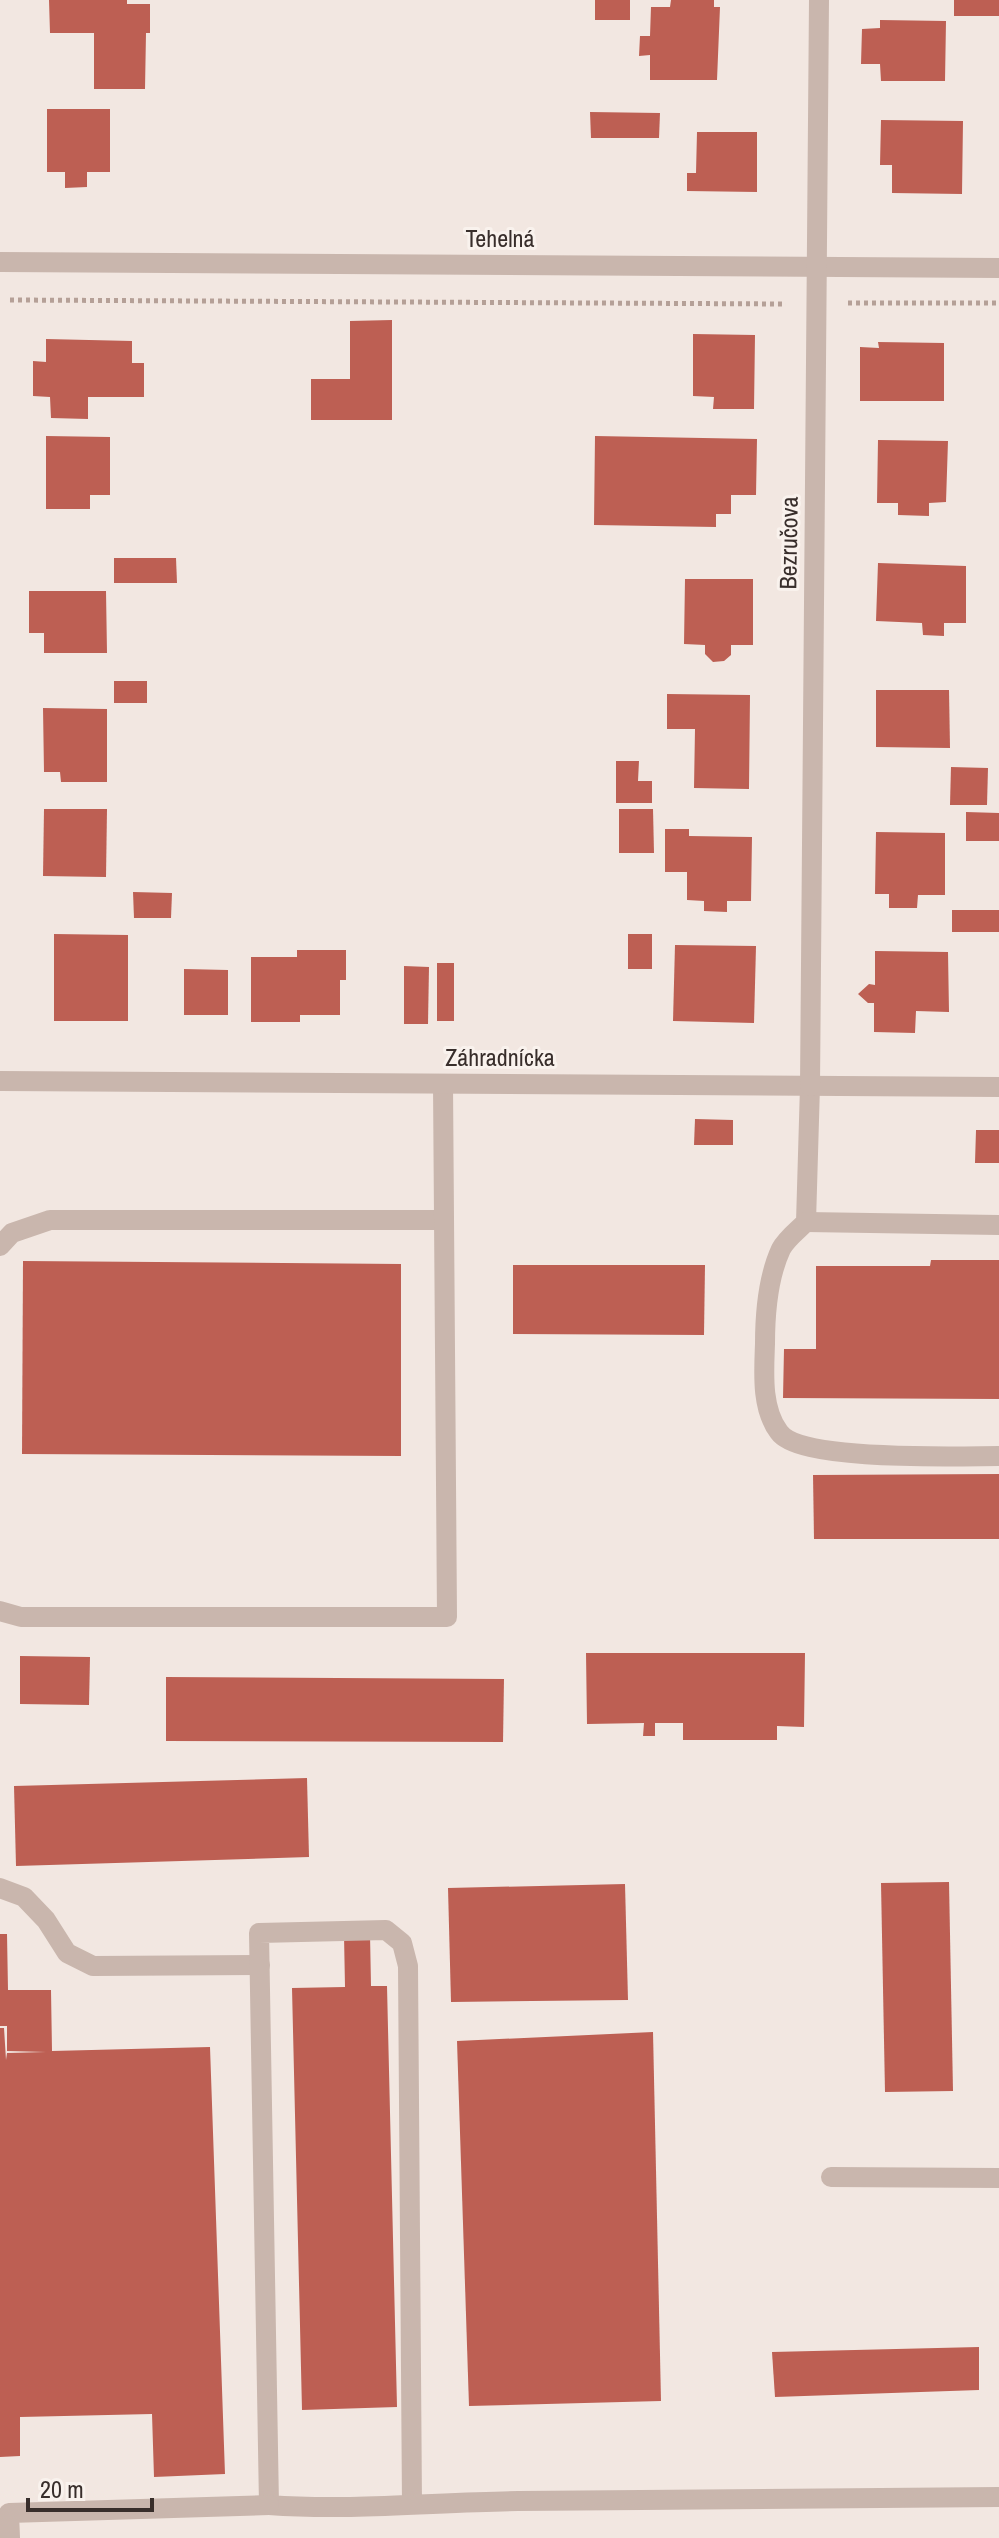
<svg xmlns="http://www.w3.org/2000/svg" width="999" height="2538" font-family="'Archivo Narrow',sans-serif">
<style>
.building{fill:#bd5f53}
.lines{fill:none;stroke-linecap:round;stroke-linejoin:round}
.path{stroke:#b5a097;stroke-width:5;stroke-dasharray:4 4;stroke-linecap:butt}
.lane{stroke:#c9b6ad;stroke-width:20}
.street{stroke:#c9b6ad;stroke-width:20}
.labels{text-anchor:middle;stroke-width:6;stroke-linejoin:round;paint-order:stroke}
.street-label{font-size:24px;fill:#382e2b;stroke:#f9f2ed}
</style>
<rect width="100%" height="100%" fill="#f2e7e1"/>
<g class="building">
<path d="M 49,0 L 127,0 L 127,4 L 150,4 L 150,33 L 146,33 L 145,89 L 94,89 L 94,33 L 50,33 Z"/>
<rect x="595" y="0" width="35" height="20"/>
<path d="M 671,0 L 714,0 L 714,7 L 720,7 L 717,80 L 650,80 L 650,55 L 639,56 L 640,36 L 650,36 L 651,7 L 670,7 Z"/>
<rect x="954" y="0" width="45" height="16"/>
<path d="M 880,20 L 946,21 L 945,81 L 881,81 L 880,64 L 861,64 L 862,29 L 880,28 Z"/>
<path d="M 47,109 L 110,109 L 110,172 L 87,172 L 87,187 L 65,188 L 65,172 L 47,172 Z"/>
<path d="M 590,112 L 660,113 L 659,138 L 591,138 Z"/>
<path d="M 881,120 L 963,121 L 962,194 L 892,193 L 892,165 L 880,165 Z"/>
<path d="M 697,132 L 757,132 L 757,192 L 687,191 L 687,173 L 696,173 Z"/>
<path d="M 392,320 L 392,420 L 311,420 L 311,379 L 350,379 L 350,321 Z"/>
<path d="M 693,334 L 755,335 L 754,409 L 713,409 L 714,397 L 693,396 Z"/>
<path d="M 46,339 L 132,341 L 132,363 L 144,363 L 144,397 L 88,397 L 88,419 L 51,418 L 50,397 L 33,396 L 33,361 L 46,362 Z"/>
<path d="M 878,342 L 944,343 L 944,401 L 860,401 L 860,347 L 879,348 Z"/>
<path d="M 46,436 L 110,437 L 110,495 L 90,495 L 90,509 L 46,509 Z"/>
<path d="M 595,436 L 757,439 L 756,495 L 731,495 L 731,514 L 716,514 L 716,527 L 594,525 Z"/>
<path d="M 878,440 L 948,441 L 946,502 L 929,503 L 929,516 L 898,515 L 898,503 L 877,503 Z"/>
<path d="M 114,558 L 176,558 L 177,583 L 114,583 Z"/>
<path d="M 878,563 L 966,566 L 966,623 L 944,623 L 944,636 L 923,635 L 922,623 L 876,621 Z"/>
<path d="M 685,579 L 753,579 L 753,645 L 731,645 L 731,655 L 724,661 L 713,662 L 705,654 L 705,645 L 684,644 Z"/>
<path d="M 29,591 L 106,591 L 107,653 L 44,653 L 44,633 L 29,633 Z"/>
<rect x="114" y="681" width="33" height="22"/>
<path d="M 876,690 L 949,690 L 950,748 L 876,747 Z"/>
<path d="M 667,694 L 750,695 L 749,789 L 694,788 L 695,729 L 667,729 Z"/>
<path d="M 43,708 L 107,709 L 107,782 L 61,782 L 60,772 L 44,772 Z"/>
<path d="M 616,761 L 639,761 L 638,781 L 652,781 L 652,803 L 616,803 Z"/>
<path d="M 951,767 L 988,768 L 987,805 L 950,805 Z"/>
<path d="M 44,809 L 107,809 L 106,877 L 43,876 Z"/>
<path d="M 619,809 L 653,809 L 654,853 L 619,853 Z"/>
<path d="M 966,812 L 999,813 L 999,841 L 966,841 Z"/>
<path d="M 665,829 L 689,829 L 689,836 L 752,837 L 751,901 L 727,901 L 727,912 L 704,911 L 704,901 L 687,900 L 687,872 L 665,872 Z"/>
<path d="M 876,832 L 945,833 L 945,895 L 918,895 L 917,908 L 889,908 L 889,894 L 875,894 Z"/>
<path d="M 133,892 L 172,893 L 171,918 L 134,918 Z"/>
<rect x="952" y="910" width="47" height="22"/>
<path d="M 54,934 L 128,935 L 128,1021 L 54,1021 Z"/>
<rect x="628" y="934" width="24" height="35"/>
<path d="M 675,945 L 756,946 L 754,1023 L 673,1021 Z"/>
<path d="M 297,950 L 346,950 L 346,980 L 340,980 L 340,1015 L 300,1015 L 300,1022 L 251,1022 L 251,957 L 297,957 Z"/>
<path d="M 875,951 L 948,952 L 949,1012 L 916,1011 L 915,1033 L 874,1032 L 874,1003 L 868,1003 L 858,994 L 869,984 L 875,985 Z"/>
<rect x="437" y="963" width="17" height="58"/>
<path d="M 404,966 L 429,967 L 428,1024 L 404,1024 Z"/>
<path d="M 184,969 L 228,970 L 228,1015 L 184,1015 Z"/>
<path d="M 695,1119 L 733,1120 L 733,1145 L 694,1145 Z"/>
<path d="M 976,1130 L 999,1130 L 999,1163 L 975,1163 Z"/>
<path d="M 931,1260 L 999,1260 L 999,1399 L 783,1398 L 784,1349 L 816,1349 L 816,1266 L 930,1266 Z"/>
<path d="M 23,1261 L 401,1264 L 401,1456 L 22,1454 Z"/>
<path d="M 513,1265 L 705,1265 L 704,1335 L 513,1334 Z"/>
<path d="M 999,1474 L 999,1539 L 814,1539 L 813,1475 Z"/>
<path d="M 586,1653 L 805,1653 L 804,1727 L 777,1726 L 777,1740 L 683,1740 L 683,1723 L 655,1723 L 655,1736 L 643,1736 L 644,1723 L 587,1724 Z"/>
<path d="M 20,1656 L 90,1657 L 89,1705 L 20,1704 Z"/>
<path d="M 166,1677 L 504,1679 L 503,1742 L 166,1741 Z"/>
<path d="M 307,1778 L 309,1857 L 16,1866 L 14,1786 Z"/>
<path d="M 949,1882 L 953,2091 L 885,2092 L 881,1883 Z"/>
<path d="M 625,1884 L 628,2000 L 451,2002 L 448,1888 Z"/>
<path d="M 0,1934 L 7,1934 L 8,1990 L 51,1990 L 52,2051 L 210,2047 L 225,2474 L 154,2477 L 152,2414 L 20,2417 L 20,2456 L 0,2457 L 0,2028 L 4,2028 L 6,2060 L 7,2053 L 46,2052 L 7,2051 L 7,2026 L 0,2026 Z"/>
<path d="M 370,1934 L 371,1986 L 387,1986 L 397,2407 L 302,2410 L 292,1988 L 345,1987 L 344,1935 Z"/>
<path d="M 653,2032 L 661,2401 L 469,2406 L 457,2041 Z"/>
<path d="M 979,2347 L 979,2390 L 775,2397 L 772,2352 Z"/>
</g>
<g class="lines">
<g class="path">
<path d="M 10,300 L 786,304"/>
<path d="M 848,303 L 999,303"/>
</g>
<g class="lane">
<path d="M 810,1086 L 806,1222 C 798,1230 786,1239 781,1249 C 768,1277 765,1313 765,1344 C 764,1372 761,1408 779,1432 C 800,1462 959,1456 999,1456"/>
<path d="M 806,1222 L 999,1225"/>
<path d="M 0,1246 L 12,1233 L 50,1220 L 444,1220"/>
<path d="M 0,1611 L 21,1617 L 447,1617 L 443,1084"/>
<path d="M 0,1888 L 24,1897 L 46,1920 L 67,1953 L 93,1966 L 260,1965"/>
<path d="M 831,2177 L 999,2178"/>
<path d="M 412,2504 L 408,1966 L 402,1943 L 386,1930 L 259,1933 L 269,2505 C 352,2511 436,2502 518,2501 C 679,2499 839,2498 999,2497"/>
<path d="M 10,2538 L 9,2513 L 269,2505"/>
</g>
<g class="street">
<path d="M 0,262 L 999,268"/>
<path d="M 0,1081 L 999,1087"/>
<path d="M 810,1086 L 819,0"/>
</g>
</g>
<g class="labels">
<g class="street-label">
<text x="500" y="247">Tehelná</text>
<text transform="translate(789 543) rotate(-89)" y="8">Bezručova</text>
<text x="500" y="1066">Záhradnícka</text>
</g>
</g>
<path d="M28 2498v12h124v-12" fill="none" stroke="#382e2b" stroke-width="4"/>
<text x="40" y="2498" font-size="24" fill="#382e2b" stroke="#f9f2ed" stroke-width="6" paint-order="stroke">20 m</text>
</svg>
